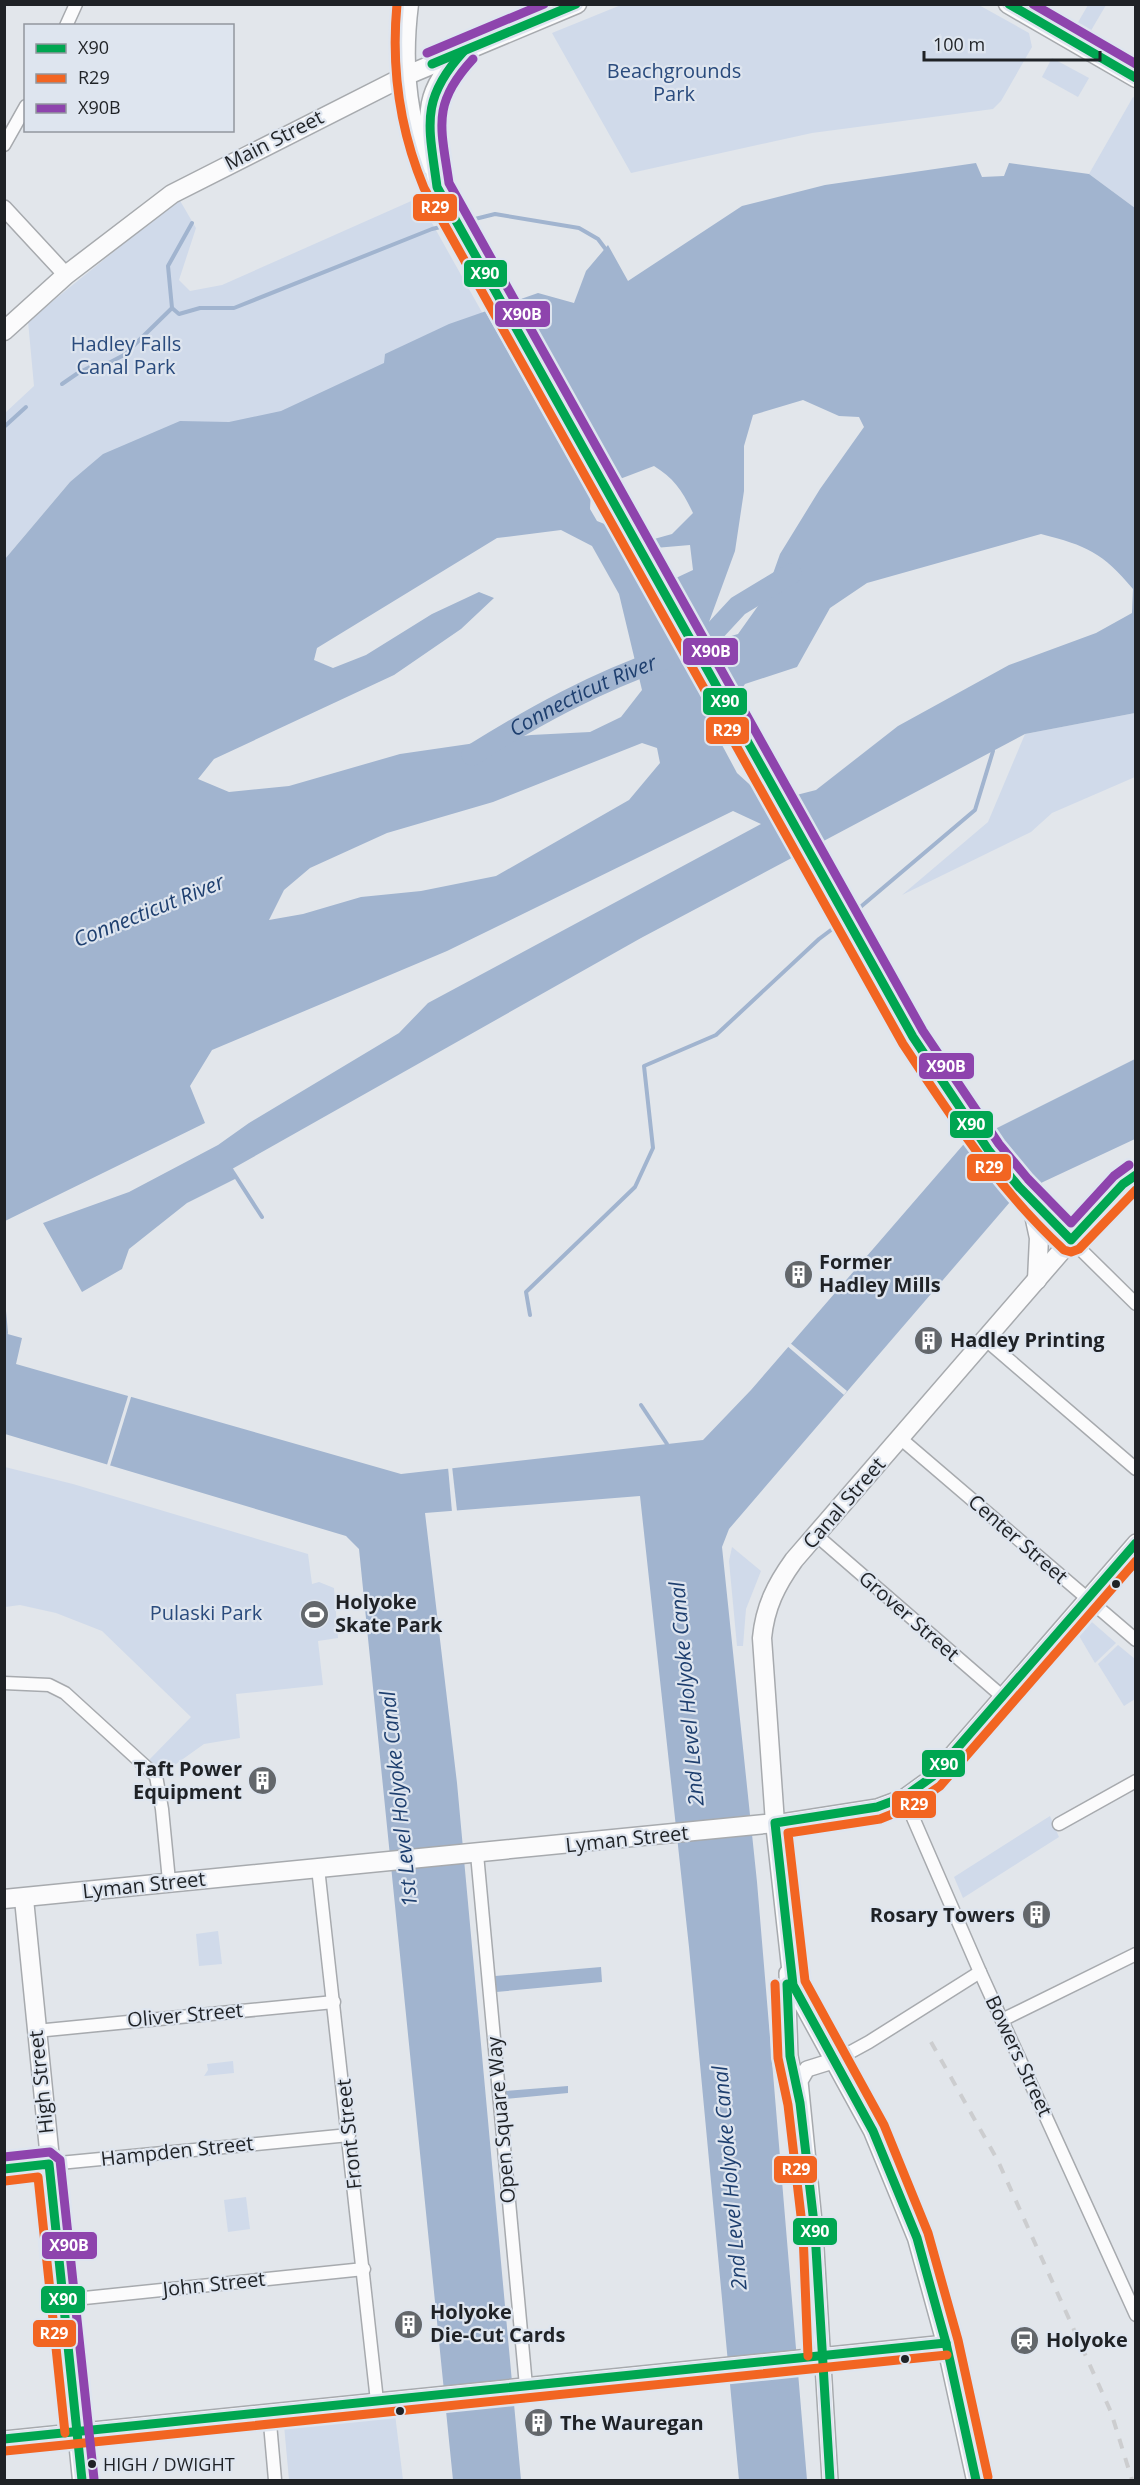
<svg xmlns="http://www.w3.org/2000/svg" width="1140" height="2485" font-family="'Open Sans',sans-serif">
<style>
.green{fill:#d0daea}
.water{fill:#a1b4cf;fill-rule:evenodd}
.pier{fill:#e2e6eb}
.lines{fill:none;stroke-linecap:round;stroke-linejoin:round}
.stream{stroke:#a1b4cf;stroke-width:4}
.river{stroke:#a1b4cf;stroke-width:21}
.minor-casing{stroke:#a7aaae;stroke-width:15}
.tertiary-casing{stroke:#a7aaae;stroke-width:18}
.secondary-casing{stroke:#a7aaae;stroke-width:21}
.minor{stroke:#fbfbfc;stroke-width:12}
.tertiary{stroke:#fbfbfc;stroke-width:15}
.secondary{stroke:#fbfbfc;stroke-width:18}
.rail{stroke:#cccdcf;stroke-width:4;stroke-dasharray:10 10;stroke-linecap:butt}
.bus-1-casing{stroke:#dee5ef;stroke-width:14}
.bus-2-casing{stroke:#dee5ef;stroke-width:14}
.bus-3-casing{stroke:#dee5ef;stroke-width:14}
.bus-1{stroke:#00a651;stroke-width:9}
.bus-2{stroke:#f26522;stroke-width:9}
.bus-3{stroke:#8e44ad;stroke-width:9}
.bus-dot{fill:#1f2226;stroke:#dee5ef;stroke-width:2}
.labels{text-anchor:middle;stroke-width:4.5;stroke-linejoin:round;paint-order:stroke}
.bus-label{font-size:18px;fill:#1f2226;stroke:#dee5ef;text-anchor:start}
.park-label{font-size:20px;fill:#2a4b7d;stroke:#dee5ef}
.street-label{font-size:20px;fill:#1f2226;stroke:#dee5ef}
.poi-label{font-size:20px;font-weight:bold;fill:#1f2226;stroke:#dee5ef;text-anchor:start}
.water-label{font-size:21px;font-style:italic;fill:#1e3f6f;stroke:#dee5ef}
.line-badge{stroke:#dee5ef;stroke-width:2}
.badge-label{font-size:16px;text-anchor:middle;font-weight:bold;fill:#fff}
</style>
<rect width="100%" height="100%" fill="#e2e6eb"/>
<g class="green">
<path d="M 977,4 L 1029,33 L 1032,47 L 1001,101 L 993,109 L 812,133 L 631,173 L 552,33 L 621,5 Z"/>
<path d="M 1088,5 L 1106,5 L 1086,39 L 1073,31 Z"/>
<path d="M 1052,58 L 1089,78 L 1078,97 L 1042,77 Z"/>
<path d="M 1133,97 L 1135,98 L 1135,208 L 1089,174 Z"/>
<path d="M 418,198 L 502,348 L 70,482 L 5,559 L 5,413 L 34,386 L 28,321 L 179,199 L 196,228 L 179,280 L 190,291 L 222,285 Z"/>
<path d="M 1135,713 L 1135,777 L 1052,813 L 1031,832 L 902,895 L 988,822 L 1025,734 Z"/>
<path d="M 5,1467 L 73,1484 L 308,1554 L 312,1584 L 319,1582 L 334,1588 L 338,1638 L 318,1641 L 323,1685 L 236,1694 L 240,1738 L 204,1744 L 162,1774 L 149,1760 L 191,1717 L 102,1631 L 56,1613 L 20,1605 L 5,1607 Z"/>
<path d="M 732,1547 L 761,1571 L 746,1609 L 743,1646 L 737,1646 L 729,1561 Z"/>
<path d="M 1085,1616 L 1116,1643 L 1095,1663 L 1075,1629 Z"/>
<path d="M 1118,1645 L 1135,1659 L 1135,1699 L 1124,1706 L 1098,1664 Z"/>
<path d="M 1050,1816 L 1059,1837 L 963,1898 L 954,1877 Z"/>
<path d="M 218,1931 L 222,1964 L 199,1966 L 196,1934 Z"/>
<path d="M 233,2061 L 234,2073 L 204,2076 L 208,2070 L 207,2064 Z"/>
<path d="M 246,2197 L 250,2229 L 228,2232 L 224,2200 Z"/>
<path d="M 395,2414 L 403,2480 L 289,2480 L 284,2425 Z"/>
</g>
<g class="water">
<path d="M 976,163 L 982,177 L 1004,176 L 1009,163 L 1089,174 L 1135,208 L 1135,713 L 1025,734 L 641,938 L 232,1169 L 237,1178 L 187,1203 L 129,1249 L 122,1269 L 82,1292 L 43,1223 L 129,1192 L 218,1145 L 249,1123 L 399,1033 L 428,1003 L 761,824 L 733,811 L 447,951 L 212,1050 L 190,1086 L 205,1123 L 5,1221 L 5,559 L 70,482 L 103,454 L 180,421 L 229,422 L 281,411 L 384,363 L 385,354 L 449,324 L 538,293 L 574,303 L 586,271 L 608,245 L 628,281 L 742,206 L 825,185 ZM 803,400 L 839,416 L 859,417 L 864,427 L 820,489 L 780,554 L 765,596 L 738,634 L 718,640 L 709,622 L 735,551 L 744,491 L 744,446 L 753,415 ZM 654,466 C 674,478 683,492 693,513 L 672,534 L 647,541 L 597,521 L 590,509 L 591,490 ZM 561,530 L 592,546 L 619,594 L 642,690 L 621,717 L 590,732 L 531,735 L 400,754 L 289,786 L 229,792 L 198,779 L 214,759 L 394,675 L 461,629 L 494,598 L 479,592 L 432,614 L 366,655 L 333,668 L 314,660 L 317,648 L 497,538 ZM 1041,534 C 1087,546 1102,552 1133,589 L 1132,613 L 1096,633 L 1009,665 L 898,726 L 816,790 L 769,802 L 737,773 L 714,730 L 745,684 L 797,667 L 830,608 L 867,583 ZM 690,545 L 693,570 L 648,591 L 635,566 L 655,548 ZM 642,743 L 657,748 L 660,763 L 629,800 L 496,876 L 421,891 L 361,897 L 303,914 L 269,920 L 284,890 L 310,868 L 387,833 L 493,802 Z"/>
<path d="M 1135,1059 L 1135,1139 L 1043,1182 L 1010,1202 L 729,1529 L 722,1547 L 757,1882 L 807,2480 L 739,2480 L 689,1947 L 640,1496 L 425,1513 L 457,1783 L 521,2480 L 453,2480 L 359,1549 L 346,1536 L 5,1434 L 4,1333 L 22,1338 L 16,1364 L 401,1474 L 703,1440 L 751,1390 L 963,1145 Z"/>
<path d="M 601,1967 L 602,1982 L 496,1992 L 495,1976 Z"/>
<path d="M 568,2086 L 568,2093 L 506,2099 L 506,2091 Z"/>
</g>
<g class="pier">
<path d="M 516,298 L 620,482 L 594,492 L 593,503 L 484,309 Z"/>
<path d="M 603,520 L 647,538 L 651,537 L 659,551 L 638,567 L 650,587 L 673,576 L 741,696 L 719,727 Z"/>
<path d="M 749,780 L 770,799 L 795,792 L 822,842 L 793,857 Z"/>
<path d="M 789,1342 L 847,1391 L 844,1395 L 786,1345 Z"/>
<path d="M 129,1393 L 132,1394 L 109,1469 L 106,1468 Z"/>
<path d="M 452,1466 L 457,1511 L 452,1512 L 448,1467 Z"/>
</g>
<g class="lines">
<g class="stream">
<path d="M 463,222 L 495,214 L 579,228 L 598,239 L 607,251"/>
<path d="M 192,223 L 168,266 L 172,308 L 179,314 L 200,308 L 234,308 L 432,229 L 453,224"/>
<path d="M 62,384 L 78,373 L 92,366 L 101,367 L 124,355 L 172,308"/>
<path d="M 4,427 L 26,407"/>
<path d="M 851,915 L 975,810 L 993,751"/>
<path d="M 231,1169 L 262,1217"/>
<path d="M 4,1311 L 6,1333"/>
<path d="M 530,1315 L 526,1292 L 635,1187 L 653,1148 L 644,1066 L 716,1035 L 819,939 L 843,921"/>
<path d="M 641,1405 L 667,1444"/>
</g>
<g class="river">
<path d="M 693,649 L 700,647 L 738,606 L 791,574"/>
<path id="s1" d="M 472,755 C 533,717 596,682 664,659"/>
</g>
<defs>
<g id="minor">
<path d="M 66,26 L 76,4"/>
<path d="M 4,145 L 26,106"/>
<path d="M 1071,1240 L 1136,1304"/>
<path d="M 986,1340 L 1136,1469"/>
<path d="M 900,1438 L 1136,1640"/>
<path d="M 816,1535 L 1003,1697"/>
<path d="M 4,1683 L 49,1685 L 65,1693 L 156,1776 L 162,1809 L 169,1881"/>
<path d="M 904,1797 L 980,1972 L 1136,2315"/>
<path d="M 1059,1824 L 1136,1781"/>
<path d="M 477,1854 L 526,2386"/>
<path d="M 318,1868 L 377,2401"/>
<path d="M 1002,2020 L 1136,1954"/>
<path d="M 36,2031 L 334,2002"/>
<path d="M 836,2060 L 869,2042 L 980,1972"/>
<path d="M 49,2164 L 349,2135"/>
<path d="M 65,2300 L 364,2269"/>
<path d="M 269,2412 L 275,2480"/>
</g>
<g id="tertiary">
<path d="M 4,208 L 66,275"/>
<path d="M 1071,1240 L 1123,1184 L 1136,1175"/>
<path d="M 775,1823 L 877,1807 L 904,1797 L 933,1776 L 1136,1542"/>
<path d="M 787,1973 L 790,2056 L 797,2089"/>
<path d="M 4,2169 L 49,2164"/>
<path d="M 4,2439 L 946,2343"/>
<path d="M 830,2480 L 815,2232 L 800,2081 L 807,2069 L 836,2060"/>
</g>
<g id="secondary">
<path d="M 409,4 C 402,59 405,112 426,164"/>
<path d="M 1008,4 L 1136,78"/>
<path d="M 464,51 C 415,97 430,127 437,187 L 913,1037 L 989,1151 L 1019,1187 L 1071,1240 L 794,1560 C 776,1585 765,1607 762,1638 L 775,1823 L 793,1985 L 873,2131 L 917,2238 L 946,2343 L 976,2480"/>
<path d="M 4,331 L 66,275 L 172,194 L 405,76 L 577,4"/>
<path d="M 1031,1201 L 1039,1238 L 1037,1280"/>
<path d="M 4,1899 L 775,1823"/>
<path d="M 24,1899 L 82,2480"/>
</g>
</defs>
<use href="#minor" class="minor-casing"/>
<use href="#tertiary" class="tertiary-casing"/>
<use href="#secondary" class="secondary-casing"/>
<use href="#minor" class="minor"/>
<use href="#tertiary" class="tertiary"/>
<use href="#secondary" class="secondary"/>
<path class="rail" d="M 931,2042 L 998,2161 L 1111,2412 L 1132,2480"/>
<defs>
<g id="bus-1">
<path d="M 1009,4 L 1136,78"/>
<path d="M 464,51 C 419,100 429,126 437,187 L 913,1037 L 989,1151 L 1019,1187 L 1071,1240 L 1123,1184 L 1136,1175"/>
<path d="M 432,64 L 576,4"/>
<path d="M 787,1984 L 790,2056 L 800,2103 L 815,2232 L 830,2480"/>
<path d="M 4,2169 L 49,2164 L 82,2480"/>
<path d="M 4,2439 L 946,2343"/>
<path d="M 976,2480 L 946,2343 L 917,2238 L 873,2131 L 793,1985 L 775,1823 L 877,1807 L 904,1797 L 933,1776 L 1136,1543"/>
</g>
<g id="bus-2">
<path d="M 397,4 C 391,68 399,128 424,188 L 903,1044 C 953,1119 997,1188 1064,1250 L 1071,1252 L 1079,1249 L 1136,1190"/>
<path d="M 775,1984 L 778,2058 L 788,2105 L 803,2233 L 808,2356"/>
<path d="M 5,2181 L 38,2177 L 65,2433"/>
<path d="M 5,2451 L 947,2355"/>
<path d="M 988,2477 L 958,2340 L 928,2233 L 884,2125 L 805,1981 L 788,1833 L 880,1819 L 910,1807 L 940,1786 L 1136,1561"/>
</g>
<g id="bus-3">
<path d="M 1033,4 L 1136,64"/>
<path d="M 427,53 L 544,4"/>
<path d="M 473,59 C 431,104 441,127 449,183 L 923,1031 L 999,1144 L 1028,1179 L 1071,1223 L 1114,1176 L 1129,1165"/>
<path d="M 4,2157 L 50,2152 L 60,2160 L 94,2479"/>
</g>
</defs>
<use href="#bus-1" class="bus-1-casing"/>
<use href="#bus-2" class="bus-2-casing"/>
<use href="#bus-3" class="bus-3-casing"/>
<use href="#bus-1" class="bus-1"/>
<use href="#bus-2" class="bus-2"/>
<use href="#bus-3" class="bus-3"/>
</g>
<defs>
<symbol id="building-disc" viewBox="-11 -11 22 22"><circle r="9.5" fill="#63676b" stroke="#dee5ef"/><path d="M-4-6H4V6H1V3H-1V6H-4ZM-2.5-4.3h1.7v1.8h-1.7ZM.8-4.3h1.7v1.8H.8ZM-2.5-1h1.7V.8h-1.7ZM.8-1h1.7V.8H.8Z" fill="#fff"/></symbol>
<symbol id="stadium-disc" viewBox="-11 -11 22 22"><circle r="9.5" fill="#63676b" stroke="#dee5ef"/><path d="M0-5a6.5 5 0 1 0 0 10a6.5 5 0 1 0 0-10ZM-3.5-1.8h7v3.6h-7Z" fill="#fff"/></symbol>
<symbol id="station-disc" viewBox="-11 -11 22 22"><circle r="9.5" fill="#63676b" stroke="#dee5ef"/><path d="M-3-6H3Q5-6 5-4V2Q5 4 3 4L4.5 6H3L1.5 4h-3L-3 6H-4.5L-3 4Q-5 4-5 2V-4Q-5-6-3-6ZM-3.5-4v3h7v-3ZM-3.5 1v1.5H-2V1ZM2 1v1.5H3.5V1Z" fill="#fff"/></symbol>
</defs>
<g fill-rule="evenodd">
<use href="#building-disc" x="782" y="1258" width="33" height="33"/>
<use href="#building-disc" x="912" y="1324" width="33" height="33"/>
<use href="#stadium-disc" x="298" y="1598" width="33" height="33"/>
<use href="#building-disc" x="246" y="1764" width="33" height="33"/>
<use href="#building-disc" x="1020" y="1898" width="33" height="33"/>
<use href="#building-disc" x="392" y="2308" width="33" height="33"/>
<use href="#station-disc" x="1008" y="2324" width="33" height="33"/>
<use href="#building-disc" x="522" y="2406" width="33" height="33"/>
</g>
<g class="bus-dot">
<circle cx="1116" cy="1584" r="5"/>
<circle cx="905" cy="2359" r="5"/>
<circle cx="400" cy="2411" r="5"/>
<circle cx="92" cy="2464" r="5"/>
</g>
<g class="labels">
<g class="bus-label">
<text x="103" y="2471">HIGH / DWIGHT</text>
</g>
<g class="park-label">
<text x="674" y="78">Beachgrounds<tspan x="674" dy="23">Park</tspan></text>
<text x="126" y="351">Hadley Falls<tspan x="126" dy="23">Canal Park</tspan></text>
<text x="206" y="1620">Pulaski Park</text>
</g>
<g class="street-label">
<text transform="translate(274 140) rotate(-27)" y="7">Main Street</text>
<text transform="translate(844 1503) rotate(-49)" y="7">Canal Street</text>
<text transform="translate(1018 1539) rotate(41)" y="7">Center Street</text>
<text transform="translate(909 1616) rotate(41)" y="7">Grover Street</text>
<text transform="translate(627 1839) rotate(-6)" y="7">Lyman Street</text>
<text transform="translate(144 1885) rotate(-6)" y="7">Lyman Street</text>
<text transform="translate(185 2015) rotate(-5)" y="7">Oliver Street</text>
<text transform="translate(1019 2056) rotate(65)" y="7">Bowers Street</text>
<text transform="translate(41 2082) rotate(-96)" y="7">High Street</text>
<text transform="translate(501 2120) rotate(-95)" y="7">Open Square Way</text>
<text transform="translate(349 2134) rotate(-96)" y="7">Front Street</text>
<text transform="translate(177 2151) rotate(-6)" y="7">Hampden Street</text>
<text transform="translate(214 2284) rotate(-6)" y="7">John Street</text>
</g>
<g class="poi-label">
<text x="819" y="1269">Former<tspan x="819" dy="23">Hadley Mills</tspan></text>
<text x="950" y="1347">Hadley Printing</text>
<text x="335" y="1609">Holyoke<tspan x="335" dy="23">Skate Park</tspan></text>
<text x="242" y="1776" text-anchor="end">Taft Power<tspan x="242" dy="23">Equipment</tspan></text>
<text x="1015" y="1922" text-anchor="end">Rosary Towers</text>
<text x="430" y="2319">Holyoke<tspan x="430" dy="23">Die-Cut Cards</tspan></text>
<text x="1046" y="2347">Holyoke</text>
<text x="560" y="2430">The Wauregan</text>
</g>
<g class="water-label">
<text dy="7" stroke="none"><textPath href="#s1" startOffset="126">Connecticut River</textPath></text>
<text transform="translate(149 911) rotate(-22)" y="7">Connecticut River</text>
<text transform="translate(687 1694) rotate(-95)" y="7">2nd Level Holyoke Canal</text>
<text transform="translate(399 1799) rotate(-96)" y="7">1st Level Holyoke Canal</text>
<text transform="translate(730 2178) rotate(-95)" y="7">2nd Level Holyoke Canal</text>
</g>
</g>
<g class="line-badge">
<rect x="412" y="193" width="46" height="29" rx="6" fill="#f26522"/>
<rect x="463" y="259" width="45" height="29" rx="6" fill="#00a651"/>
<rect x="494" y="300" width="57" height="28" rx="6" fill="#8e44ad"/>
<rect x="682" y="637" width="57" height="29" rx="6" fill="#8e44ad"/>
<rect x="702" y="687" width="46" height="29" rx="6" fill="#00a651"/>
<rect x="705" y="716" width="45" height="29" rx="6" fill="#f26522"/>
<rect x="918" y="1052" width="57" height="28" rx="6" fill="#8e44ad"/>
<rect x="949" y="1110" width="45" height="29" rx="6" fill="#00a651"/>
<rect x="966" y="1153" width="46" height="29" rx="6" fill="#f26522"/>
<rect x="921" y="1749" width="45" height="29" rx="6" fill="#00a651"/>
<rect x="891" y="1790" width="46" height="29" rx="6" fill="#f26522"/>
<rect x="773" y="2155" width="45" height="29" rx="6" fill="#f26522"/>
<rect x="792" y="2217" width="46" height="29" rx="6" fill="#00a651"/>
<rect x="41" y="2231" width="57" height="29" rx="6" fill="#8e44ad"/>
<rect x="40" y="2285" width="46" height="29" rx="6" fill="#00a651"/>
<rect x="32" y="2319" width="45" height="29" rx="6" fill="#f26522"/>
</g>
<g class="badge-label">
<text x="435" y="213">R29</text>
<text x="485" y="279">X90</text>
<text x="522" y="320">X90B</text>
<text x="711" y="657">X90B</text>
<text x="725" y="707">X90</text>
<text x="727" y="736">R29</text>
<text x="946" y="1072">X90B</text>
<text x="971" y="1130">X90</text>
<text x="989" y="1173">R29</text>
<text x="944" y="1770">X90</text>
<text x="914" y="1810">R29</text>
<text x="796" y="2175">R29</text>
<text x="815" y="2237">X90</text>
<text x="69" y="2251">X90B</text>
<text x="63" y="2305">X90</text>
<text x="54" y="2339">R29</text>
</g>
<rect width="1140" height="2485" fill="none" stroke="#1f2226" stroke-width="12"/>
<rect x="24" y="24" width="210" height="108" fill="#dee5ef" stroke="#92979f" stroke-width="1.5"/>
<rect x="36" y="44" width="30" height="9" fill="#00a651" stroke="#92979f" stroke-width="1.5"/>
<text x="78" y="54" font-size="18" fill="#1f2226">X90</text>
<rect x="36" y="74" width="30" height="9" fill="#f26522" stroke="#92979f" stroke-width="1.5"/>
<text x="78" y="84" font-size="18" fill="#1f2226">R29</text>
<rect x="36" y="104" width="30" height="9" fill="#8e44ad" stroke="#92979f" stroke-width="1.5"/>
<text x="78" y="114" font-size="18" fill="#1f2226">X90B</text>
<path d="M924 51v9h176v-9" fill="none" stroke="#1f2226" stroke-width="3"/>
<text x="933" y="51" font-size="18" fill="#1f2226" stroke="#dee5ef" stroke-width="4.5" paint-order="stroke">100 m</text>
</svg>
